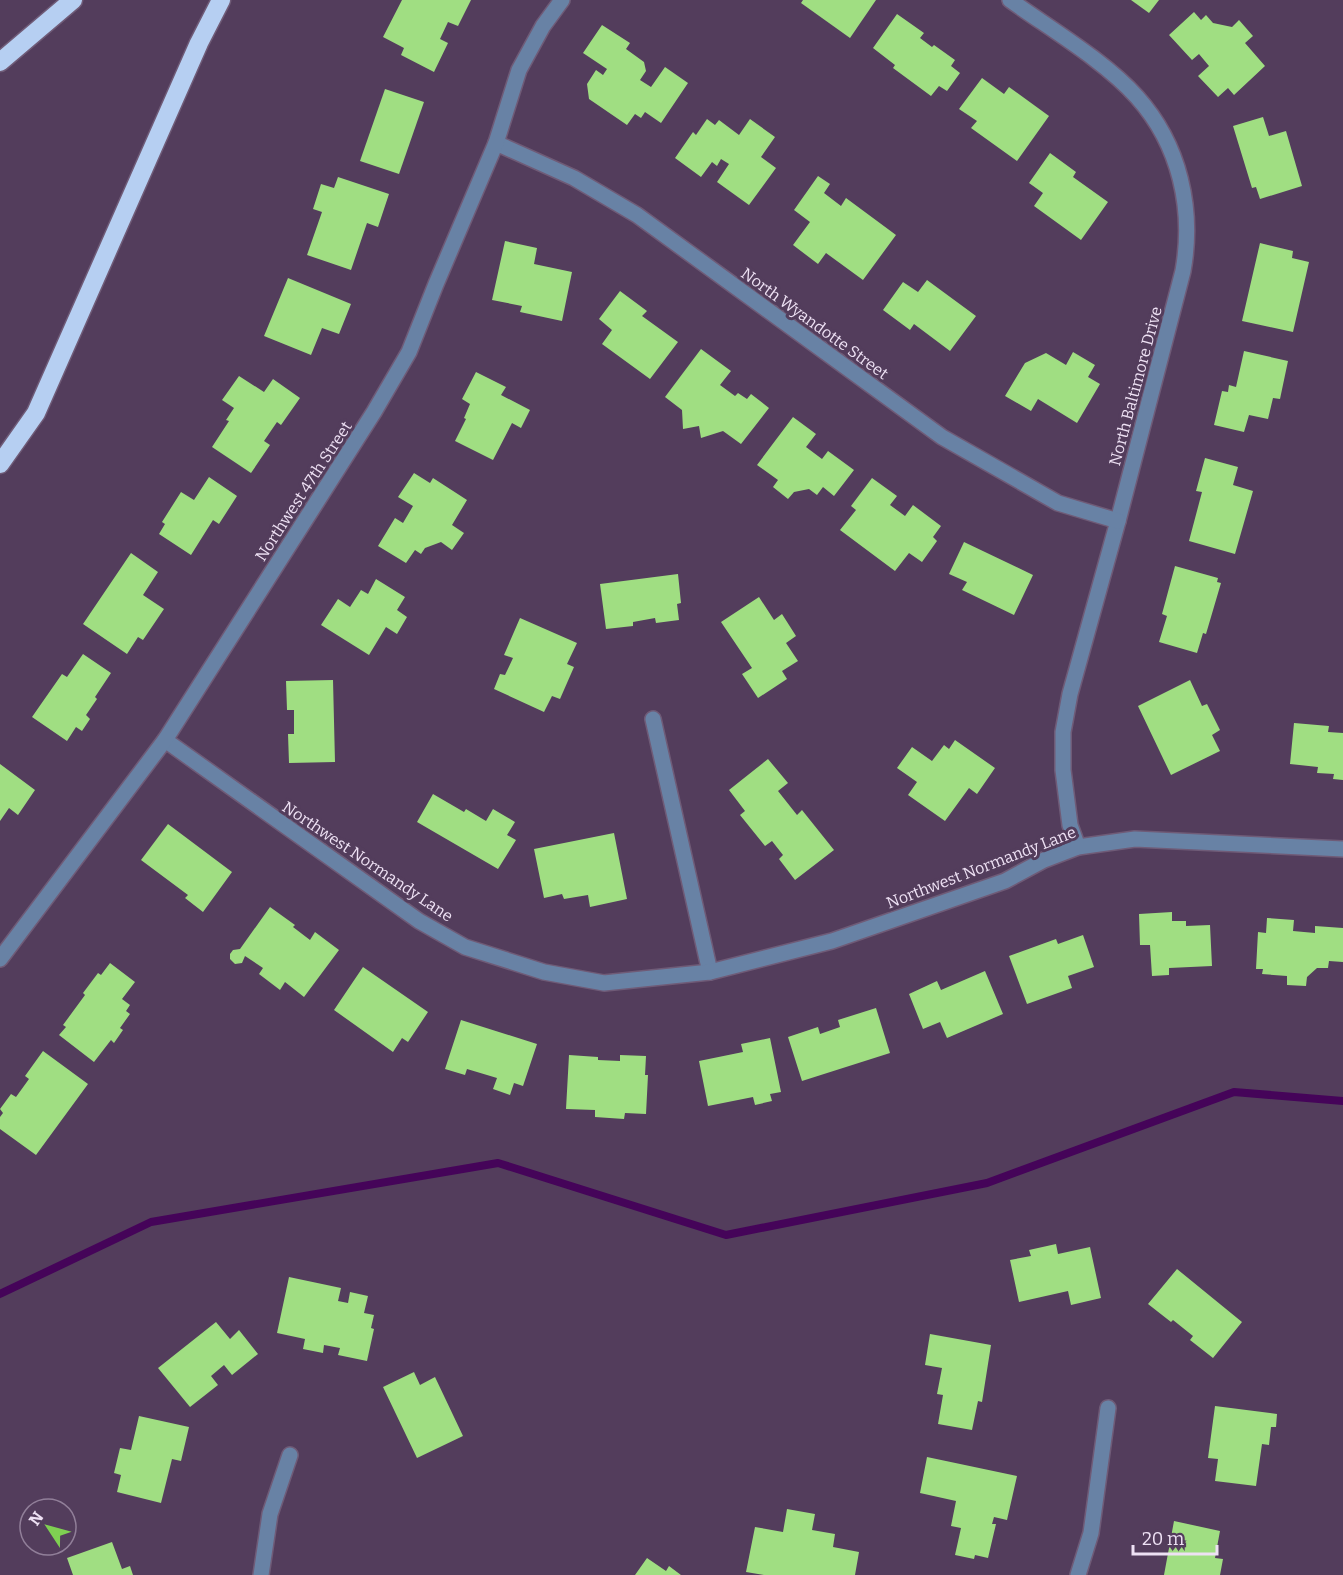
<svg xmlns="http://www.w3.org/2000/svg" width="1343" height="1575" font-family="Bitter,serif">
<style>
.lines{fill:none;stroke-linecap:round;stroke-linejoin:round}
.stream{stroke:#450459;stroke-width:8}
.building{fill:#a0de82}
.minor-casing{stroke:#6f5b77;stroke-width:18}
.highway-casing{stroke:#6f5b77;stroke-width:21}
.minor{stroke:#6882a5;stroke-width:15}
.highway{stroke:#b6cff2;stroke-width:18}
.labels{text-anchor:middle;stroke-width:6;stroke-linejoin:round;paint-order:stroke}
.street-label{font-size:16px;fill:#eee1f4;stroke:#533d5c}
</style>
<rect width="100%" height="100%" fill="#533d5c"/>
<g class="lines">
<path class="stream" d="M 0,1294 L 151,1222 L 498,1163 L 726,1235 L 987,1183 L 1234,1092 L 1343,1101"/>
</g>
<g class="building">
<path d="M 402,0 L 471,0 L 458,26 L 448,22 L 440,39 L 448,43 L 434,72 L 401,55 L 404,48 L 383,37 Z"/>
<path d="M 803,0 L 876,0 L 850,38 L 801,3 Z"/>
<path d="M 1131,0 L 1159,0 L 1149,13 Z"/>
<path d="M 1194,12 L 1201,20 L 1206,15 L 1213,23 L 1232,27 L 1239,20 L 1253,36 L 1245,43 L 1265,66 L 1234,95 L 1228,88 L 1218,97 L 1198,76 L 1209,66 L 1199,54 L 1192,60 L 1169,35 Z"/>
<path d="M 897,14 L 924,33 L 920,38 L 932,47 L 934,45 L 955,60 L 951,66 L 960,73 L 947,91 L 939,86 L 931,96 L 893,68 L 895,65 L 873,48 Z"/>
<path d="M 602,25 L 630,43 L 626,49 L 644,62 L 646,71 L 640,80 L 651,87 L 665,67 L 688,83 L 661,123 L 645,112 L 641,118 L 635,114 L 627,125 L 589,99 L 587,84 L 596,70 L 603,75 L 607,69 L 583,53 Z"/>
<path d="M 982,78 L 1004,94 L 1009,87 L 1049,116 L 1017,161 L 971,128 L 977,121 L 959,109 Z"/>
<path d="M 385,89 L 424,102 L 399,174 L 360,161 Z"/>
<path d="M 1263,117 L 1269,136 L 1286,131 L 1302,186 L 1260,199 L 1256,187 L 1252,188 L 1233,126 Z"/>
<path d="M 707,119 L 715,125 L 719,120 L 739,135 L 750,119 L 775,137 L 761,157 L 776,168 L 749,205 L 717,182 L 729,164 L 721,159 L 717,166 L 712,162 L 701,177 L 675,158 L 693,132 L 696,135 Z"/>
<path d="M 1050,153 L 1076,172 L 1073,177 L 1108,202 L 1081,240 L 1034,206 L 1043,193 L 1029,183 Z"/>
<path d="M 818,176 L 830,184 L 824,193 L 841,206 L 846,198 L 896,235 L 863,280 L 826,253 L 818,264 L 793,245 L 810,222 L 794,210 Z"/>
<path d="M 338,177 L 389,194 L 378,227 L 367,223 L 351,270 L 307,255 L 322,212 L 313,209 L 321,184 L 334,188 Z"/>
<path d="M 505,241 L 537,248 L 534,264 L 572,272 L 562,321 L 520,312 L 522,306 L 492,300 Z"/>
<path d="M 1260,243 L 1293,251 L 1292,258 L 1309,262 L 1293,332 L 1242,321 Z"/>
<path d="M 288,278 L 351,304 L 339,334 L 322,328 L 311,355 L 264,336 Z"/>
<path d="M 927,280 L 976,316 L 950,351 L 914,324 L 910,330 L 883,310 L 903,282 L 918,292 Z"/>
<path d="M 620,291 L 647,311 L 642,316 L 678,342 L 650,379 L 602,344 L 612,330 L 599,319 Z"/>
<path d="M 701,349 L 731,371 L 720,385 L 735,396 L 738,393 L 747,399 L 751,394 L 769,408 L 741,444 L 723,431 L 701,438 L 699,426 L 683,429 L 682,410 L 665,397 Z"/>
<path d="M 1244,351 L 1288,361 L 1280,399 L 1273,398 L 1268,419 L 1249,415 L 1244,432 L 1214,425 L 1222,391 L 1228,392 L 1229,385 L 1236,387 Z"/>
<path d="M 1073,352 L 1095,365 L 1088,377 L 1100,384 L 1077,423 L 1038,399 L 1031,411 L 1005,396 L 1025,363 L 1046,353 L 1066,365 Z"/>
<path d="M 476,372 L 506,387 L 501,395 L 530,410 L 521,428 L 512,423 L 493,460 L 455,441 L 466,419 L 464,418 L 470,404 L 462,399 Z"/>
<path d="M 239,376 L 264,392 L 273,379 L 300,398 L 281,425 L 277,422 L 264,441 L 270,445 L 251,473 L 212,447 L 229,421 L 226,420 L 234,408 L 222,400 Z"/>
<path d="M 793,417 L 816,434 L 806,447 L 822,459 L 828,451 L 854,470 L 834,496 L 823,487 L 817,495 L 809,489 L 794,492 L 788,499 L 773,487 L 778,480 L 757,465 Z"/>
<path d="M 1205,458 L 1238,467 L 1233,485 L 1253,491 L 1235,554 L 1189,541 L 1202,492 L 1196,491 Z"/>
<path d="M 414,473 L 430,483 L 433,478 L 467,500 L 452,525 L 464,533 L 452,550 L 441,542 L 425,548 L 421,554 L 415,550 L 406,563 L 378,546 L 395,518 L 403,523 L 413,506 L 398,497 Z"/>
<path d="M 209,477 L 237,496 L 219,524 L 213,520 L 191,555 L 159,534 L 165,524 L 162,522 L 181,492 L 194,500 Z"/>
<path d="M 872,478 L 897,496 L 890,505 L 905,516 L 913,505 L 941,526 L 933,537 L 937,541 L 922,562 L 909,553 L 895,571 L 840,530 L 856,510 L 851,506 Z"/>
<path d="M 964,542 L 1033,575 L 1014,615 L 962,590 L 967,582 L 949,574 Z"/>
<path d="M 131,553 L 158,572 L 143,595 L 164,609 L 143,640 L 138,637 L 127,654 L 83,624 Z"/>
<path d="M 1175,566 L 1218,578 L 1217,582 L 1221,583 L 1206,634 L 1203,633 L 1197,653 L 1159,642 L 1167,616 L 1162,614 Z"/>
<path d="M 678,574 L 681,603 L 677,604 L 679,620 L 656,623 L 655,618 L 633,622 L 633,626 L 606,629 L 600,584 Z"/>
<path d="M 376,579 L 405,597 L 397,610 L 407,617 L 397,634 L 386,627 L 369,655 L 321,625 L 338,599 L 350,607 L 361,590 L 368,594 Z"/>
<path d="M 759,597 L 774,620 L 782,614 L 796,636 L 786,643 L 798,661 L 782,671 L 787,679 L 758,698 L 742,674 L 752,668 L 721,622 Z"/>
<path d="M 520,618 L 577,643 L 567,664 L 574,667 L 560,699 L 552,696 L 544,712 L 494,689 L 500,674 L 505,675 L 513,658 L 504,655 Z"/>
<path d="M 83,654 L 111,673 L 95,697 L 97,699 L 86,715 L 90,719 L 82,731 L 76,727 L 67,741 L 32,717 L 62,674 L 67,677 Z"/>
<path d="M 333,680 L 335,762 L 289,763 L 288,734 L 294,734 L 294,710 L 287,710 L 286,681 Z"/>
<path d="M 1190,680 L 1202,706 L 1207,704 L 1220,730 L 1212,735 L 1220,751 L 1171,775 L 1138,706 Z"/>
<path d="M 1294,723 L 1329,726 L 1328,732 L 1343,733 L 1343,780 L 1333,779 L 1334,774 L 1317,773 L 1318,767 L 1290,764 Z"/>
<path d="M 955,740 L 995,768 L 977,794 L 969,788 L 945,821 L 908,795 L 917,782 L 897,768 L 912,747 L 932,761 L 944,745 L 949,749 Z"/>
<path d="M 768,759 L 788,783 L 778,791 L 797,815 L 802,810 L 834,850 L 795,880 L 779,859 L 783,855 L 772,841 L 765,846 L 740,815 L 745,811 L 729,790 Z"/>
<path d="M 0,764 L 35,790 L 18,815 L 9,808 L 0,821 Z"/>
<path d="M 433,794 L 464,812 L 466,809 L 486,821 L 493,809 L 515,822 L 507,835 L 516,840 L 498,869 L 417,822 Z"/>
<path d="M 168,824 L 232,872 L 203,912 L 185,898 L 188,895 L 141,860 Z"/>
<path d="M 614,833 L 627,899 L 590,907 L 588,895 L 564,899 L 562,894 L 544,898 L 534,849 Z"/>
<path d="M 270,907 L 295,925 L 293,927 L 310,940 L 315,932 L 339,950 L 304,997 L 285,982 L 280,990 L 259,974 L 263,968 L 245,956 L 242,963 L 235,964 L 230,959 L 230,954 L 233,950 L 240,949 Z"/>
<path d="M 1172,912 L 1172,921 L 1186,921 L 1186,926 L 1210,925 L 1212,966 L 1169,968 L 1169,975 L 1152,976 L 1150,945 L 1140,945 L 1139,914 Z"/>
<path d="M 1267,918 L 1294,920 L 1293,931 L 1315,933 L 1315,926 L 1343,928 L 1343,962 L 1329,961 L 1328,968 L 1317,968 L 1307,977 L 1306,986 L 1287,985 L 1287,976 L 1262,974 L 1263,969 L 1256,969 L 1258,932 L 1266,933 Z"/>
<path d="M 1083,935 L 1094,967 L 1068,976 L 1072,988 L 1027,1004 L 1009,956 L 1056,939 L 1058,944 Z"/>
<path d="M 110,963 L 135,982 L 122,999 L 130,1005 L 126,1011 L 130,1014 L 120,1028 L 123,1030 L 114,1043 L 111,1040 L 94,1062 L 59,1035 L 66,1027 L 63,1025 L 85,995 L 83,993 L 98,973 L 101,975 Z"/>
<path d="M 363,967 L 428,1012 L 408,1042 L 402,1038 L 393,1052 L 334,1010 Z"/>
<path d="M 985,971 L 1003,1014 L 947,1038 L 940,1022 L 923,1029 L 909,994 L 937,981 L 941,990 Z"/>
<path d="M 876,1008 L 890,1053 L 802,1081 L 788,1037 L 818,1027 L 820,1034 L 840,1027 L 838,1020 Z"/>
<path d="M 461,1020 L 537,1044 L 523,1086 L 514,1083 L 510,1095 L 493,1089 L 497,1078 L 467,1069 L 465,1075 L 445,1069 Z"/>
<path d="M 770,1038 L 781,1092 L 770,1094 L 772,1101 L 755,1105 L 753,1097 L 708,1106 L 699,1061 L 743,1052 L 741,1044 Z"/>
<path d="M 43,1051 L 88,1084 L 36,1155 L 0,1129 L 0,1117 L 3,1113 L 0,1109 L 11,1094 L 16,1097 L 29,1079 L 25,1076 Z"/>
<path d="M 569,1055 L 598,1057 L 598,1060 L 620,1061 L 620,1055 L 646,1056 L 645,1075 L 648,1075 L 646,1114 L 625,1113 L 624,1119 L 595,1117 L 595,1110 L 566,1109 Z"/>
<path d="M 1056,1244 L 1058,1254 L 1090,1247 L 1101,1298 L 1071,1305 L 1068,1291 L 1019,1302 L 1010,1260 L 1031,1256 L 1029,1250 Z"/>
<path d="M 1177,1269 L 1242,1322 L 1213,1358 L 1190,1340 L 1193,1336 L 1173,1320 L 1171,1322 L 1148,1304 Z"/>
<path d="M 289,1277 L 341,1288 L 338,1301 L 348,1303 L 350,1292 L 368,1296 L 364,1313 L 374,1315 L 371,1328 L 374,1329 L 367,1361 L 338,1355 L 340,1348 L 324,1345 L 323,1353 L 303,1349 L 305,1339 L 277,1333 Z"/>
<path d="M 216,1322 L 230,1339 L 239,1330 L 258,1354 L 232,1375 L 224,1365 L 211,1376 L 218,1385 L 190,1407 L 158,1368 Z"/>
<path d="M 930,1334 L 991,1345 L 982,1402 L 978,1401 L 972,1430 L 938,1424 L 943,1395 L 937,1394 L 942,1368 L 925,1365 Z"/>
<path d="M 414,1372 L 420,1385 L 435,1377 L 463,1436 L 417,1458 L 383,1387 Z"/>
<path d="M 1215,1406 L 1277,1414 L 1276,1427 L 1271,1427 L 1269,1445 L 1262,1444 L 1256,1486 L 1215,1481 L 1218,1459 L 1208,1458 Z"/>
<path d="M 139,1416 L 189,1427 L 181,1461 L 172,1459 L 161,1503 L 117,1492 L 121,1475 L 114,1473 L 120,1448 L 131,1450 Z"/>
<path d="M 927,1457 L 1017,1476 L 1007,1520 L 994,1517 L 992,1524 L 996,1524 L 988,1558 L 975,1555 L 974,1559 L 955,1555 L 961,1528 L 951,1526 L 956,1501 L 920,1493 Z"/>
<path d="M 787,1509 L 815,1514 L 812,1530 L 835,1534 L 833,1547 L 859,1552 L 855,1575 L 764,1575 L 746,1572 L 755,1527 L 783,1532 Z"/>
<path d="M 1174,1521 L 1220,1531 L 1215,1558 L 1223,1559 L 1220,1575 L 1164,1575 Z"/>
<path d="M 112,1542 L 122,1569 L 130,1566 L 133,1575 L 73,1575 L 67,1558 Z"/>
<path d="M 647,1558 L 666,1571 L 669,1566 L 681,1575 L 635,1575 Z"/>
</g>
<g class="lines">
<defs>
<g id="minor">
<path d="M 1010,0 C 1049,28 1105,61 1137,97 C 1180,145 1194,209 1183,271 L 1118,521 L 1070,694 L 1063,732 L 1063,770 L 1070,825 L 1078,847"/>
<path d="M 496,143 L 574,178 L 637,215 L 942,437 L 1058,503 L 1118,521"/>
<path d="M 653,719 L 710,972"/>
<path d="M 165,740 L 419,921 L 465,947 L 544,972 L 604,983 L 710,972 L 832,941 L 1005,881 L 1044,860 L 1078,847 L 1135,839 L 1343,849"/>
<path d="M 0,959 L 165,740 L 374,412 L 409,352 L 436,284 L 496,143 L 519,70 L 543,26 L 562,0"/>
<path d="M 261,1575 L 270,1514 L 290,1455"/>
<path d="M 1078,1575 L 1091,1533 L 1108,1408"/>
</g>
<g id="highway">
<path d="M 0,62 L 73,0"/>
<path d="M 0,464 L 36,413 L 199,43 L 221,0"/>
</g>
</defs>
<use href="#minor" class="minor-casing"/>
<use href="#highway" class="highway-casing"/>
<use href="#minor" class="minor"/>
<use href="#highway" class="highway"/>
</g>
<g class="labels">
<g class="street-label">
<text transform="translate(815 323) rotate(36)" y="6">North Wyandotte Street</text>
<text transform="translate(1135 386) rotate(-75)" y="6">North Baltimore Drive</text>
<text transform="translate(303 491) rotate(-57)" y="6">Northwest 47th Street</text>
<text transform="translate(368 861) rotate(34)" y="6">Northwest Normandy Lane</text>
<text transform="translate(981 867) rotate(-21)" y="6">Northwest Normandy Lane</text>
</g>
</g>
<g transform="translate(48 1527) rotate(306)"><circle r="28" fill="#533d5c" stroke="#917f99" stroke-width="1.5"/>
<path d="M0-4.5L10 22L0 15L-10 22Z" fill="#7fd052"/>
<text y="-9" font-size="16" font-weight="bold" text-anchor="middle" fill="#eee1f4">N</text>
</g>
<path d="M1133 1545v9h84v-9" fill="none" stroke="#eee1f4" stroke-width="3"/>
<text x="1142" y="1545" font-size="18" fill="#eee1f4" stroke="#533d5c" stroke-width="4.5" paint-order="stroke">20 m</text>
</svg>
